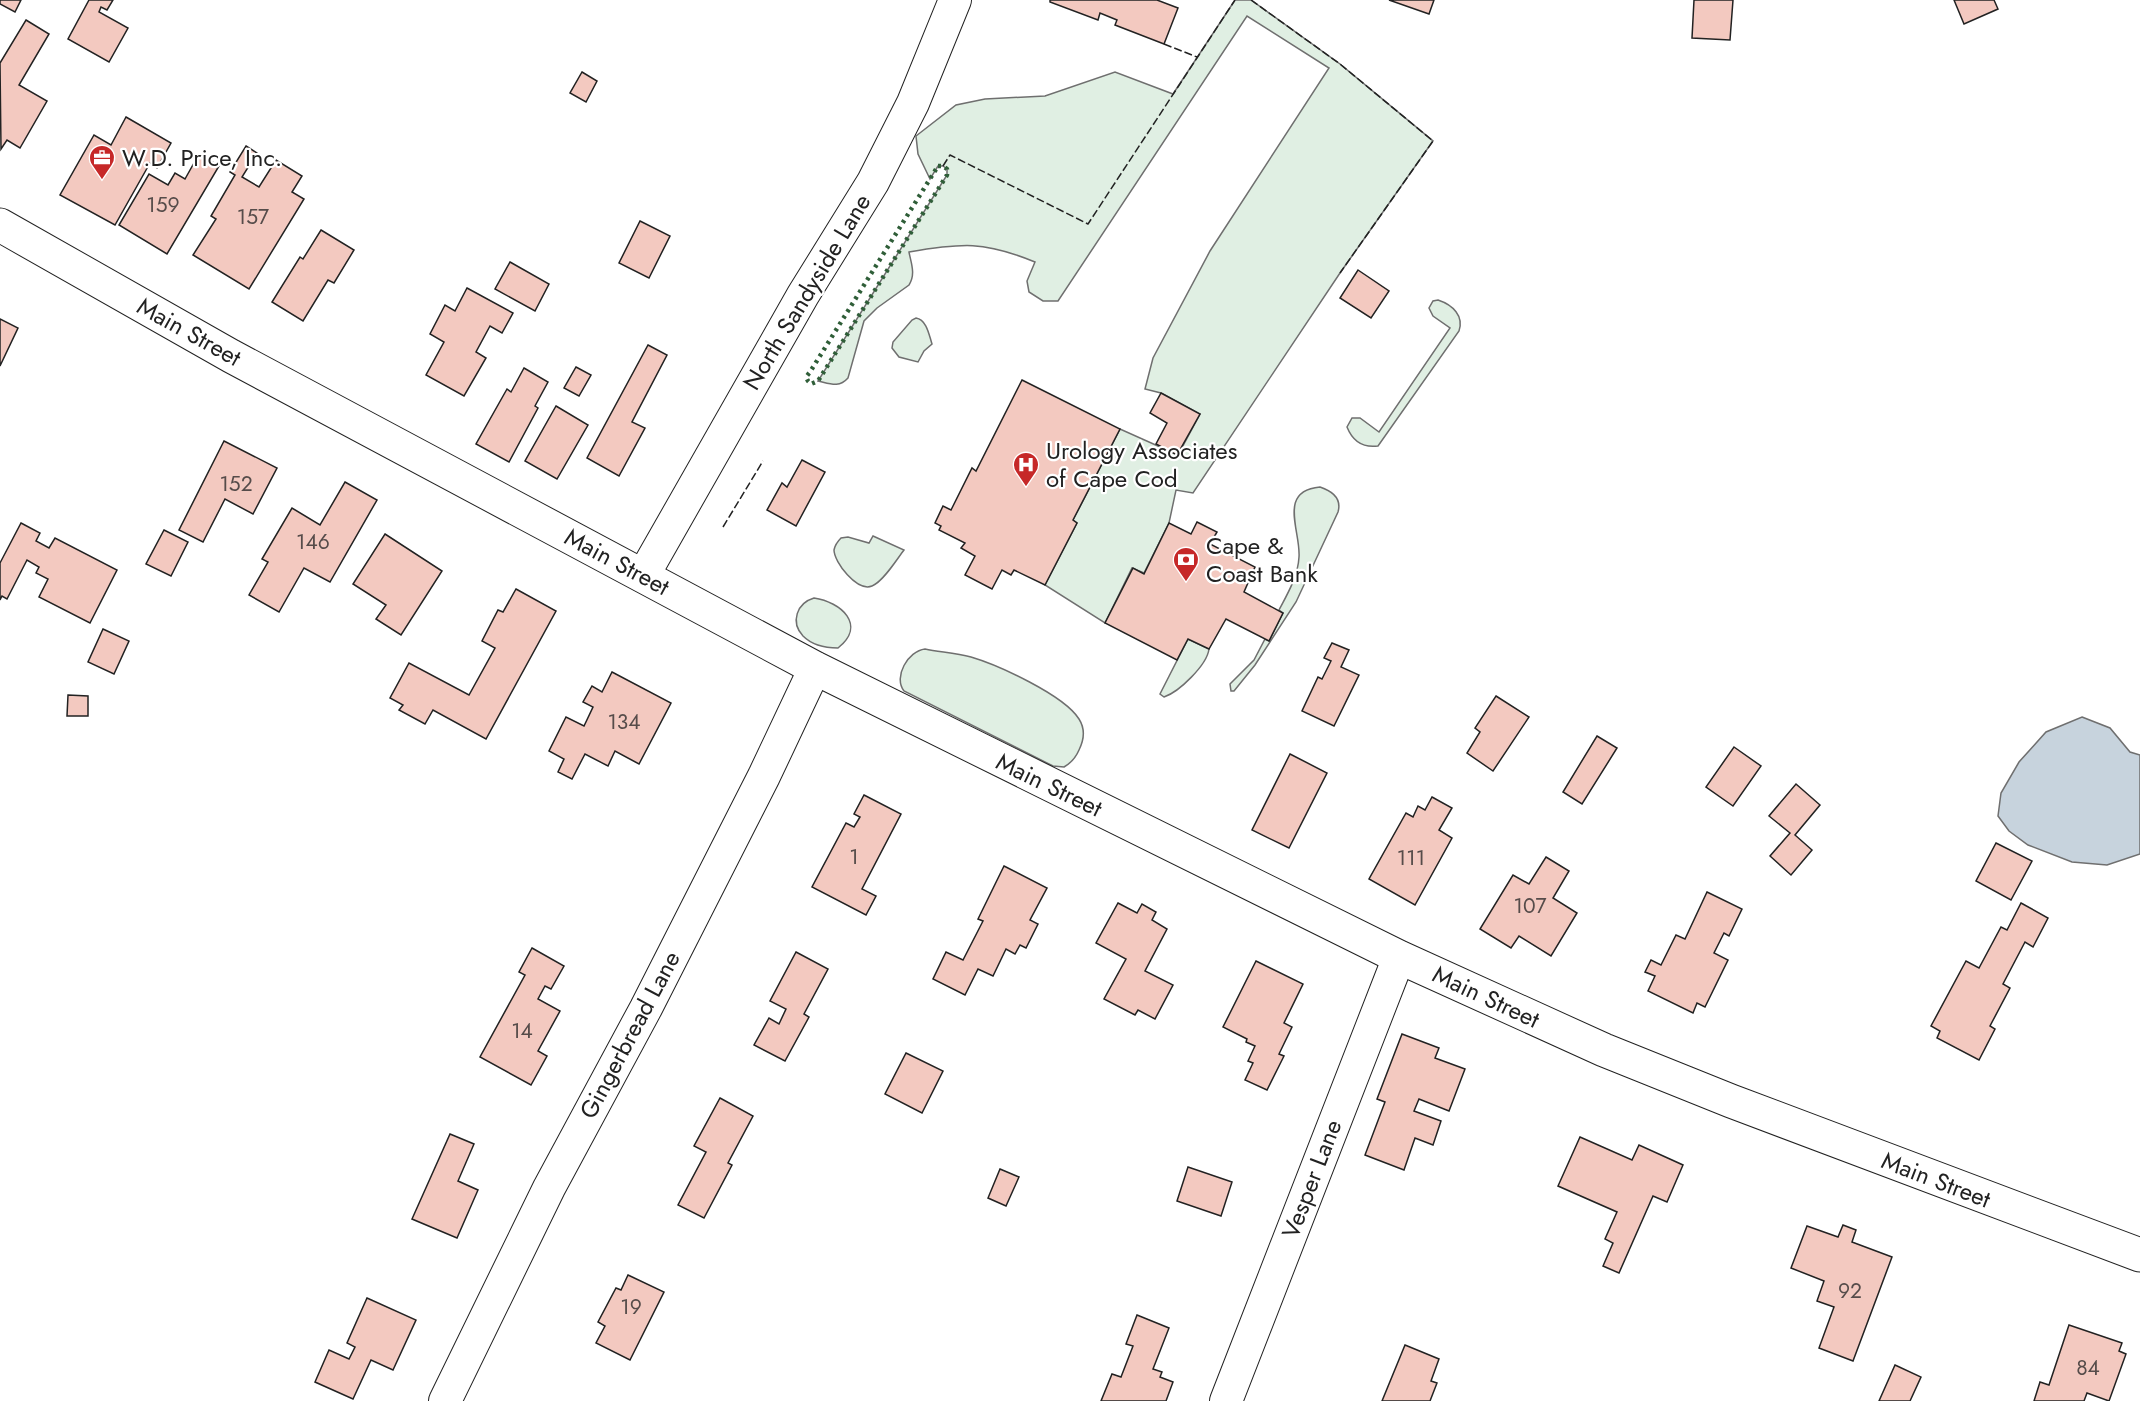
<svg xmlns="http://www.w3.org/2000/svg" width="2140" height="1401" font-family="Jost,sans-serif">
<style>
.green{fill:#e0efe3;stroke:#6f6f6f;stroke-width:1.5}
.water{fill:#c7d3dd;stroke:#6f6f6f;stroke-width:1.5}
.building{fill:#f3c9c0;stroke:#222;stroke-width:1.5}
.lines{fill:none;stroke-linecap:round;stroke-linejoin:round}
.minor-casing{stroke:#222;stroke-width:34}
.secondary-casing{stroke:#222;stroke-width:35}
.minor{stroke:#fff;stroke-width:32}
.secondary{stroke:#fff;stroke-width:33}
.hedge{stroke:#2f5e38;stroke-width:4.5;stroke-dasharray:3 4.5;stroke-linecap:butt}
.fence{stroke:#222;stroke-width:1.5;stroke-dasharray:8 3;stroke-linecap:butt}
.labels{text-anchor:middle;stroke-width:4.5;stroke-linejoin:round;paint-order:stroke}
.number-label{font-size:21px;fill:#564c4a}
.poi-label{font-size:24px;fill:#222;stroke:#fff;text-anchor:start}
.street-label{font-size:24px;fill:#222;stroke:#fff}
</style>
<rect width="100%" height="100%" fill="#fff"/>
<g class="green">
<path d="M 1235,0 L 1251,0 L 1340,64 L 1433,141 L 1340,273 L 1193,493 L 1176,490 L 1169,523 L 1144,573 L 1132,568 L 1105,623 L 1045,585 L 1077,523 L 1073,520 L 1120,429 L 1178,455 L 1200,414 L 1161,393 L 1145,389 L 1153,358 L 1210,251 L 1329,68 L 1247,16 L 1058,301 L 1043,301 L 1029,292 L 1027,281 L 1035,262 C 984,241 962,243 909,252 C 911,263 916,274 909,285 L 877,308 L 864,321 L 848,378 C 839,388 831,384 818,381 L 947,175 L 947,169 L 943,166 L 938,166 L 930,179 L 918,154 L 916,136 L 956,105 L 985,99 L 1045,96 L 1115,72 L 1173,94 Z"/>
<path d="M 1438,300 C 1453,305 1464,316 1459,331 L 1378,446 C 1363,448 1353,442 1347,427 L 1352,418 L 1360,418 L 1379,432 L 1450,328 L 1433,316 L 1429,308 L 1433,301 Z"/>
<path d="M 916,318 C 927,320 929,335 932,344 L 924,351 L 918,362 L 899,357 L 892,348 L 893,342 L 912,320 Z"/>
<path d="M 1320,487 C 1332,491 1342,498 1338,512 L 1296,602 L 1255,665 L 1234,691 L 1231,691 L 1230,684 L 1254,660 L 1265,639 L 1269,641 L 1283,613 L 1279,610 C 1288,593 1298,576 1299,557 C 1301,531 1277,491 1320,487 Z"/>
<path d="M 873,536 L 904,550 C 897,559 883,582 872,586 C 857,592 834,562 834,550 C 835,545 838,541 841,538 L 848,537 L 869,543 Z"/>
<path d="M 814,598 C 841,602 867,625 838,648 C 826,648 812,645 803,636 C 790,622 797,603 814,598 Z"/>
<path d="M 1188,639 L 1209,649 C 1207,665 1179,692 1164,697 L 1160,694 Z"/>
<path d="M 925,649 C 940,652 955,653 971,657 C 998,665 1064,695 1079,719 C 1086,730 1084,740 1079,750 C 1076,757 1071,763 1064,767 L 1053,766 L 904,691 C 893,677 908,651 925,649 Z"/>
</g>
<path class="water" d="M 2082,717 L 2110,728 L 2130,752 L 2140,755 L 2140,854 L 2107,865 L 2072,862 L 2028,845 L 2009,831 L 1998,816 L 2001,793 L 2019,762 L 2046,732 Z"/>
<g class="building">
<path d="M 0,0 L 21,0 L 15,12 L 0,4 Z"/>
<path d="M 89,0 L 113,0 L 107,10 L 101,7 L 99,12 L 128,28 L 109,62 L 68,39 Z"/>
<path d="M 1050,0 L 1157,0 L 1178,8 L 1164,44 L 1115,25 L 1117,20 L 1100,13 L 1098,20 L 1050,2 Z"/>
<path d="M 1389,0 L 1434,0 L 1429,14 Z"/>
<path d="M 1694,0 L 1733,0 L 1730,40 L 1692,38 Z"/>
<path d="M 1954,0 L 1994,0 L 1998,9 L 1964,24 Z"/>
<path d="M 26,20 L 49,34 L 19,85 L 47,101 L 20,148 L 7,140 L 1,149 L 0,63 Z"/>
<path d="M 582,72 L 597,81 L 586,102 L 570,93 Z"/>
<path d="M 126,117 L 171,143 L 157,168 L 150,163 L 115,225 L 60,195 L 94,135 L 111,145 Z"/>
<path d="M 246,146 L 257,153 L 242,177 L 259,187 L 276,160 L 302,176 L 292,192 L 304,199 L 249,289 L 193,255 L 216,219 L 211,216 L 235,175 L 230,172 Z"/>
<path d="M 199,154 L 219,166 L 167,254 L 119,225 L 149,174 L 168,185 L 175,173 L 185,179 Z"/>
<path d="M 640,221 L 670,236 L 649,278 L 619,263 Z"/>
<path d="M 321,230 L 354,250 L 334,283 L 328,280 L 303,321 L 272,302 L 300,257 L 303,259 Z"/>
<path d="M 510,262 L 549,284 L 535,311 L 495,289 Z"/>
<path d="M 1358,270 L 1389,291 L 1371,318 L 1340,298 Z"/>
<path d="M 467,288 L 513,313 L 502,333 L 490,326 L 476,352 L 486,358 L 464,396 L 426,375 L 444,342 L 430,334 L 445,305 L 455,311 Z"/>
<path d="M 0,319 L 18,328 L 0,366 Z"/>
<path d="M 648,345 L 667,355 L 632,422 L 645,428 L 619,476 L 587,458 Z"/>
<path d="M 576,367 L 591,375 L 579,396 L 564,388 Z"/>
<path d="M 524,368 L 548,382 L 535,406 L 538,408 L 509,462 L 476,444 L 507,389 L 511,392 Z"/>
<path d="M 1022,380 L 1120,429 L 1073,520 L 1077,523 L 1045,585 L 1014,570 L 1011,575 L 1002,570 L 992,589 L 965,575 L 975,556 L 961,548 L 965,543 L 939,530 L 941,526 L 935,523 L 943,506 L 951,510 L 972,468 L 976,471 Z"/>
<path d="M 1161,393 L 1200,414 L 1177,455 L 1156,444 L 1167,423 L 1150,413 Z"/>
<path d="M 556,406 L 588,425 L 557,479 L 525,461 Z"/>
<path d="M 224,441 L 277,468 L 253,514 L 225,499 L 203,542 L 179,530 Z"/>
<path d="M 802,460 L 825,472 L 796,526 L 767,510 L 782,483 L 787,487 Z"/>
<path d="M 345,482 L 377,500 L 330,582 L 304,568 L 279,612 L 249,595 L 268,562 L 262,559 L 292,508 L 320,525 Z"/>
<path d="M 1197,522 L 1217,532 L 1210,544 L 1255,567 L 1244,592 L 1283,613 L 1269,641 L 1226,619 L 1209,649 L 1188,639 L 1177,660 L 1105,623 L 1133,568 L 1144,574 L 1169,523 L 1191,534 Z"/>
<path d="M 21,523 L 40,533 L 36,541 L 49,548 L 55,538 L 117,570 L 90,623 L 39,597 L 48,579 L 36,573 L 39,567 L 27,560 L 7,599 L 2,596 L 0,600 L 0,563 Z"/>
<path d="M 164,530 L 188,542 L 171,576 L 146,564 Z"/>
<path d="M 385,534 L 442,571 L 401,635 L 376,619 L 386,605 L 353,584 Z"/>
<path d="M 516,589 L 556,611 L 486,739 L 433,710 L 425,724 L 399,710 L 403,705 L 390,698 L 409,663 L 469,695 L 495,648 L 482,641 L 498,610 L 503,612 Z"/>
<path d="M 103,629 L 129,641 L 114,674 L 88,662 Z"/>
<path d="M 1332,643 L 1349,650 L 1341,667 L 1359,675 L 1334,726 L 1302,711 L 1318,677 L 1322,679 L 1331,661 L 1324,658 Z"/>
<path d="M 612,672 L 671,703 L 639,764 L 615,751 L 608,766 L 585,754 L 572,779 L 558,772 L 564,759 L 549,751 L 566,717 L 584,726 L 593,707 L 583,702 L 592,686 L 602,692 Z"/>
<path d="M 68,695 L 88,696 L 88,716 L 67,716 Z"/>
<path d="M 1496,696 L 1529,717 L 1493,771 L 1467,753 L 1480,732 L 1475,728 Z"/>
<path d="M 1597,736 L 1617,748 L 1582,804 L 1563,792 Z"/>
<path d="M 1734,747 L 1761,766 L 1733,806 L 1706,787 Z"/>
<path d="M 1290,754 L 1327,773 L 1289,848 L 1252,830 Z"/>
<path d="M 1796,784 L 1820,805 L 1795,835 L 1812,850 L 1791,875 L 1770,856 L 1790,833 L 1769,816 Z"/>
<path d="M 864,795 L 901,814 L 862,889 L 876,896 L 866,915 L 812,887 L 846,823 L 854,827 L 860,817 L 854,814 Z"/>
<path d="M 1432,797 L 1452,808 L 1439,830 L 1452,838 L 1415,905 L 1369,879 L 1406,813 L 1413,817 L 1418,806 L 1425,810 Z"/>
<path d="M 1996,843 L 2032,861 L 2011,900 L 1976,881 Z"/>
<path d="M 1546,857 L 1569,871 L 1553,898 L 1577,913 L 1551,956 L 1519,936 L 1511,948 L 1480,929 L 1513,875 L 1529,884 Z"/>
<path d="M 1004,866 L 1047,888 L 1030,920 L 1038,924 L 1026,948 L 1020,945 L 1015,954 L 1006,949 L 993,976 L 978,969 L 965,995 L 933,979 L 946,952 L 963,960 L 983,921 L 978,919 Z"/>
<path d="M 1707,892 L 1742,909 L 1729,936 L 1724,933 L 1714,953 L 1728,960 L 1705,1007 L 1697,1003 L 1693,1013 L 1648,991 L 1655,976 L 1645,972 L 1651,960 L 1661,965 L 1676,935 L 1685,939 Z"/>
<path d="M 1118,903 L 1137,913 L 1142,904 L 1156,912 L 1152,920 L 1167,929 L 1145,971 L 1173,985 L 1155,1019 L 1138,1010 L 1135,1015 L 1104,999 L 1126,959 L 1096,943 Z"/>
<path d="M 2021,903 L 2048,918 L 2033,947 L 2025,942 L 2003,984 L 2010,988 L 1990,1026 L 1995,1029 L 1979,1060 L 1937,1038 L 1940,1031 L 1931,1026 L 1966,961 L 1979,968 L 2001,927 L 2007,930 Z"/>
<path d="M 532,948 L 564,966 L 551,989 L 545,986 L 538,999 L 560,1011 L 538,1051 L 547,1056 L 531,1085 L 480,1057 L 525,975 L 519,972 Z"/>
<path d="M 796,952 L 828,969 L 804,1014 L 809,1017 L 785,1061 L 754,1045 L 769,1018 L 779,1024 L 786,1009 L 770,1001 Z"/>
<path d="M 1256,961 L 1303,984 L 1284,1023 L 1292,1027 L 1279,1054 L 1284,1056 L 1267,1090 L 1245,1080 L 1253,1063 L 1248,1061 L 1255,1046 L 1246,1042 L 1247,1039 L 1223,1027 Z"/>
<path d="M 1402,1034 L 1439,1048 L 1435,1058 L 1465,1069 L 1449,1111 L 1419,1099 L 1414,1111 L 1441,1121 L 1433,1145 L 1415,1138 L 1404,1170 L 1365,1155 L 1385,1102 L 1377,1099 Z"/>
<path d="M 906,1053 L 943,1071 L 922,1113 L 885,1094 Z"/>
<path d="M 720,1098 L 753,1116 L 728,1163 L 732,1165 L 704,1218 L 678,1205 L 706,1152 L 694,1146 Z"/>
<path d="M 450,1134 L 474,1144 L 458,1181 L 478,1190 L 457,1238 L 412,1219 Z"/>
<path d="M 1580,1137 L 1632,1160 L 1639,1145 L 1683,1165 L 1667,1202 L 1653,1196 L 1619,1273 L 1603,1266 L 1613,1243 L 1605,1239 L 1617,1212 L 1558,1186 Z"/>
<path d="M 1188,1167 L 1232,1182 L 1221,1216 L 1177,1201 Z"/>
<path d="M 1000,1169 L 1019,1177 L 1006,1206 L 988,1198 Z"/>
<path d="M 1843,1225 L 1856,1230 L 1852,1242 L 1892,1257 L 1853,1361 L 1819,1348 L 1834,1307 L 1817,1301 L 1824,1281 L 1791,1268 L 1807,1226 L 1838,1237 Z"/>
<path d="M 628,1275 L 664,1292 L 630,1360 L 596,1343 L 605,1326 L 598,1322 L 616,1288 L 621,1290 Z"/>
<path d="M 367,1298 L 416,1320 L 393,1370 L 371,1360 L 353,1399 L 315,1382 L 329,1350 L 349,1359 L 355,1347 L 347,1343 Z"/>
<path d="M 1137,1315 L 1169,1328 L 1153,1369 L 1162,1372 L 1160,1377 L 1173,1382 L 1166,1401 L 1101,1401 L 1112,1374 L 1121,1377 L 1133,1346 L 1126,1344 Z"/>
<path d="M 2069,1325 L 2122,1343 L 2119,1351 L 2126,1354 L 2109,1401 L 2087,1393 L 2084,1401 L 2034,1401 L 2040,1382 L 2049,1385 Z"/>
<path d="M 1405,1345 L 1439,1359 L 1431,1381 L 1437,1383 L 1430,1401 L 1382,1401 Z"/>
<path d="M 1895,1365 L 1921,1377 L 1910,1401 L 1879,1401 Z"/>
</g>
<g class="lines">
<defs>
<g id="minor">
<path d="M 643,576 L 803,295 L 873,182 L 913,103 L 955,0"/>
<path d="M 445,1401 L 549,1188 L 646,1008 L 764,776 L 815,668"/>
<path d="M 1226,1401 L 1399,957"/>
</g>
<path id="secondary" d="M 0,225 L 231,356 L 815,668 L 1399,957 L 1604,1050 L 1731,1101 L 2140,1255"/>
</defs>
<use href="#minor" class="minor-casing"/>
<use href="#secondary" class="secondary-casing"/>
<use href="#minor" class="minor"/>
<use href="#secondary" class="secondary"/>
<path class="hedge" d="M 938,166 L 943,166 L 947,169 L 947,175 L 818,381 L 811,384 L 808,381 L 806,377 L 810,372 Z"/>
<g class="fence">
<path d="M 1251,0 L 1340,64 L 1433,141 L 1340,273"/>
<path d="M 1164,44 L 1197,57"/>
<path d="M 943,166 L 950,155 L 1088,224 L 1235,0"/>
<path d="M 723,527 L 763,461"/>
</g>
</g>
<defs>
<symbol id="office-pin" viewBox="-11 -11 22 30"><path d="M0 17L-7.5 6A9.5 9.5 0 1 1 7.5 6Z" fill="#c62828" stroke="#fff"/><path d="M-6-3h4V-5.5h4V-3h4V5H-6ZM-1-4.5V-3h2v-1.5ZM-6 0V1H6V0Z" fill="#fff"/></symbol>
<symbol id="hospital-pin" viewBox="-11 -11 22 30"><path d="M0 17L-7.5 6A9.5 9.5 0 1 1 7.5 6Z" fill="#c62828" stroke="#fff"/><path d="M-5-5h3v3.5h4V-5h3V5h-3V1.5h-4V5h-3Z" fill="#fff"/></symbol>
<symbol id="bank-pin" viewBox="-11 -11 22 30"><path d="M0 17L-7.5 6A9.5 9.5 0 1 1 7.5 6Z" fill="#c62828" stroke="#fff"/><path d="M-6-4H6V4H-6ZM0-2.3a2.3 2.3 0 1 0 0 4.6a2.3 2.3 0 1 0 0-4.6Z" fill="#fff"/></symbol>
</defs>
<g fill-rule="evenodd">
<use href="#office-pin" x="87" y="143" width="30" height="40"/>
<use href="#hospital-pin" x="1011" y="450" width="30" height="40"/>
<use href="#bank-pin" x="1171" y="545" width="30" height="40"/>
</g>
<g class="labels">
<g class="number-label">
<text x="163" y="212">159</text>
<text x="253" y="224">157</text>
<text x="236" y="491">152</text>
<text x="313" y="549">146</text>
<text x="624" y="729">134</text>
<text x="854" y="864">1</text>
<text x="1411" y="865">111</text>
<text x="1530" y="913">107</text>
<text x="522" y="1038">14</text>
<text x="1850" y="1298">92</text>
<text x="631" y="1314">19</text>
<text x="2088" y="1375">84</text>
</g>
<g class="poi-label">
<text x="122" y="166">W.D. Price, Inc.</text>
<text x="1046" y="459">Urology Associates<tspan x="1046" dy="28">of Cape Cod</tspan></text>
<text x="1206" y="554">Cape &amp;<tspan x="1206" dy="28">Coast Bank</tspan></text>
</g>
<g class="street-label">
<text transform="translate(807 292) rotate(-59)" y="8">North Sandyside Lane</text>
<text transform="translate(189 332) rotate(29)" y="8">Main Street</text>
<text transform="translate(617 562) rotate(28)" y="8">Main Street</text>
<text transform="translate(1049 785) rotate(26)" y="8">Main Street</text>
<text transform="translate(1486 997) rotate(25)" y="8">Main Street</text>
<text transform="translate(630 1035) rotate(-62)" y="8">Gingerbread Lane</text>
<text transform="translate(1312 1179) rotate(-69)" y="8">Vesper Lane</text>
<text transform="translate(1936 1180) rotate(21)" y="8">Main Street</text>
</g>
</g>
</svg>
